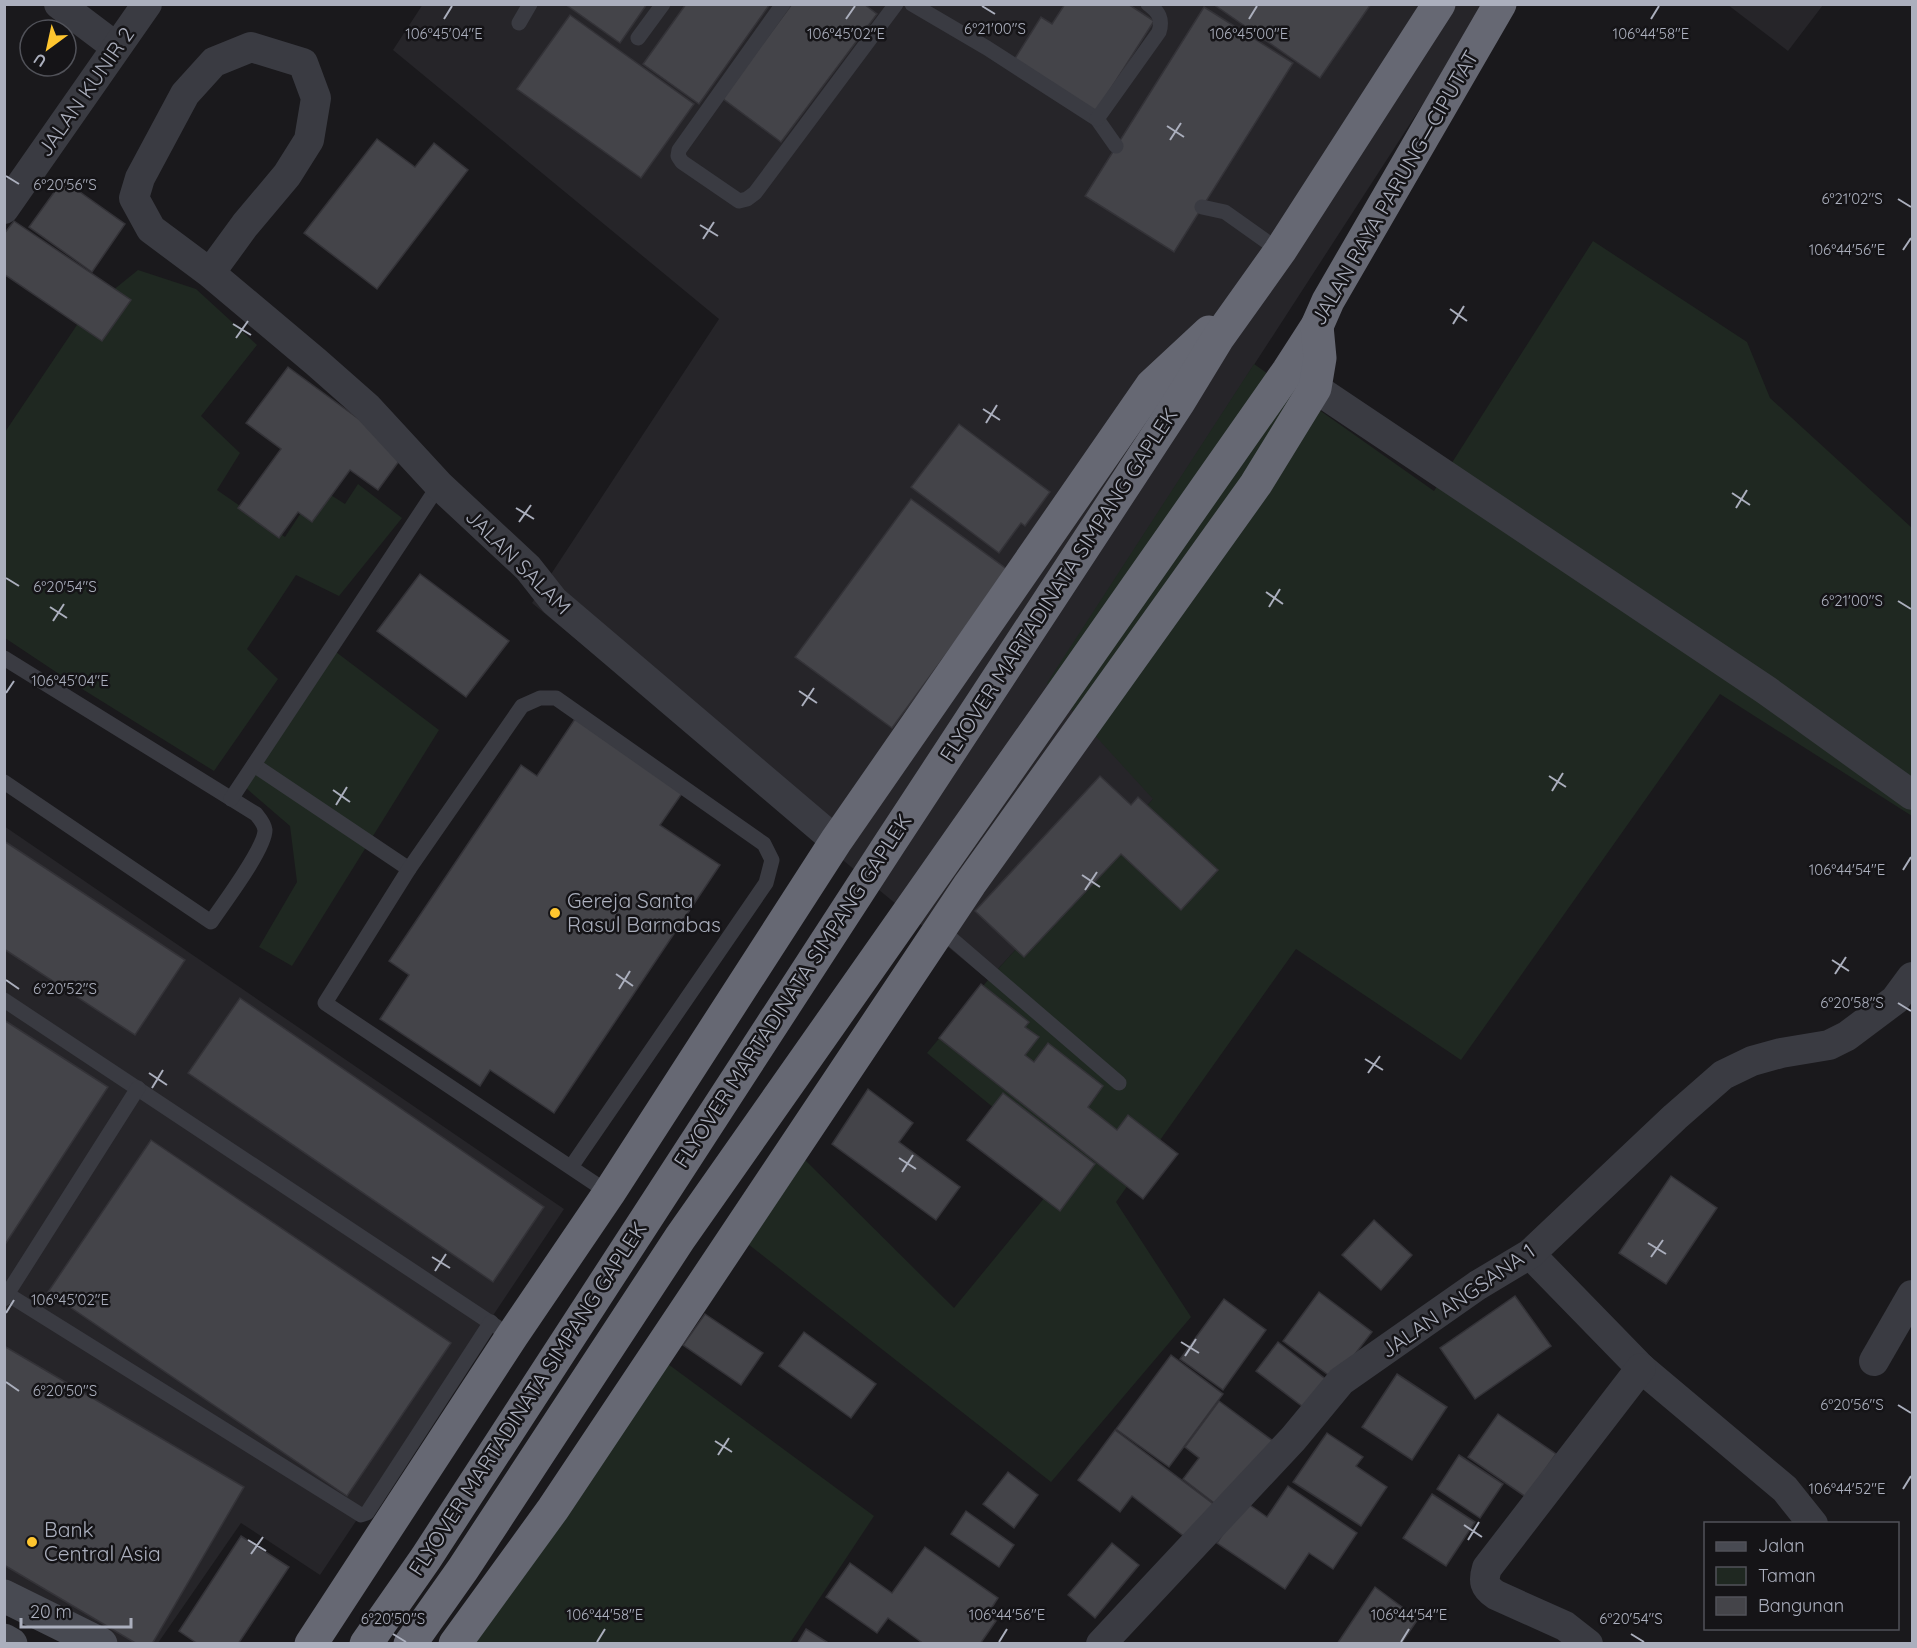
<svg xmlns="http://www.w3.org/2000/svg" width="1917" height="1648" font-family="Quicksand,sans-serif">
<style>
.built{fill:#262529}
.green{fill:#1f2821}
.building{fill:#444449;stroke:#343338;stroke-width:1.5}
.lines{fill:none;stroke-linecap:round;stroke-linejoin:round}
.lane{stroke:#3a3b42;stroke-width:15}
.street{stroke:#3a3b42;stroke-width:30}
.secondary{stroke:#484a52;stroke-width:33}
.highway{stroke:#666873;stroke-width:33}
.ticks{fill:none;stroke:#abafbd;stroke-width:2}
.poi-dot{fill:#ffc62f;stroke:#151417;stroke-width:2}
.labels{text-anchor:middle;stroke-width:5;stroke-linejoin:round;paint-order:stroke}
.street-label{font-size:21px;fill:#abafbd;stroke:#151417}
.poi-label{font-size:21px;fill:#abafbd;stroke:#151417;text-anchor:start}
.ticks-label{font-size:15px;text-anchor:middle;fill:#abafbd;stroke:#151417;stroke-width:5;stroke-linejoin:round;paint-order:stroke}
</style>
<rect width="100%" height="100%" fill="#1a191c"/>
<g class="built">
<path d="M 423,4 L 1487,5 L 1048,683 L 1154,798 L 988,980 L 532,603 L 719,319 L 393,50 Z"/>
<path d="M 1728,5 L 1823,5 L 1788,51 Z"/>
<path d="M 4,826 L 564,1209 L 320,1575 L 241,1523 L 158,1643 L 102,1643 L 5,1597 Z"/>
</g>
<g class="green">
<path d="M 1593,241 L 1747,342 L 1770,398 L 1912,528 L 1912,816 L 1720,694 L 1461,1060 L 1296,949 L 1116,1202 L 1191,1317 L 1051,1482 L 748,1244 L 803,1158 L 954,1308 L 1068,1169 L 927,1053 L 988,980 L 1153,799 L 1047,683 L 1254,364 L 1434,491 Z"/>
<path d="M 138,270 L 196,289 L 257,345 L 201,416 L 240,453 L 217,490 L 285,537 L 318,487 L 345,504 L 358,484 L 402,518 L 339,596 L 296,575 L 247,649 L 278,679 L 214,771 L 71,682 L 5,638 L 5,432 L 85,313 Z"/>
<path d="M 336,652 L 439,730 L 292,966 L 259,947 L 297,882 L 290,826 L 246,788 Z"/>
<path d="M 668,1364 L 874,1516 L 790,1643 L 475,1644 Z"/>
</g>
<g class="building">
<path d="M 565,4 L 647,4 L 620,43 Z"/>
<path d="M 686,4 L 770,4 L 699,104 L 643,64 Z"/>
<path d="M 792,4 L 864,4 L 877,14 L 781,142 L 722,98 Z"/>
<path d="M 1065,4 L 1128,4 L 1154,21 L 1096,112 L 1014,60 L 1041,17 L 1052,24 Z"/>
<path d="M 1213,4 L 1371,4 L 1320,78 Z"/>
<path d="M 1204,7 L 1293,63 L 1174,252 L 1085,196 Z"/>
<path d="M 570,15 L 694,104 L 641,178 L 517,89 Z"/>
<path d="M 377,139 L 415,167 L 434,143 L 468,170 L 377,289 L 304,233 Z"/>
<path d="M 63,180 L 125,224 L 92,272 L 29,227 Z"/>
<path d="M 14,221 L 131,300 L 102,341 L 4,274 L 4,234 Z"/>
<path d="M 288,367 L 405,453 L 378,490 L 350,470 L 312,522 L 298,512 L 279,538 L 238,508 L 281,449 L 246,423 Z"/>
<path d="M 959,424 L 1050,492 L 1025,526 L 1021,523 L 999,553 L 911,487 Z"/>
<path d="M 911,499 L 1008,570 L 892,728 L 795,657 Z"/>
<path d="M 420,574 L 509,641 L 466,697 L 377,631 Z"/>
<path d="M 575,719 L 683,792 L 660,825 L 720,865 L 554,1113 L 490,1070 L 480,1086 L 380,1019 L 409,975 L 389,961 L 521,765 L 537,776 Z"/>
<path d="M 1100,776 L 1131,805 L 1138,797 L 1218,870 L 1181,910 L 1121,854 L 1024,957 L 975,911 Z"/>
<path d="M 4,841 L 185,960 L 135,1035 L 4,949 Z"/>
<path d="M 981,984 L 1029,1022 L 1025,1027 L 1039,1037 L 1025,1055 L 1034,1062 L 1048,1043 L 1103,1086 L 1088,1107 L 1117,1130 L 1128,1115 L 1178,1154 L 1143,1199 L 939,1038 Z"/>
<path d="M 240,998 L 544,1207 L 493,1282 L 188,1073 Z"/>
<path d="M 4,1020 L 108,1087 L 4,1246 Z"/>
<path d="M 868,1089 L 913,1123 L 899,1142 L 960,1187 L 936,1220 L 832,1144 Z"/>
<path d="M 1003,1093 L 1095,1164 L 1060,1211 L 967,1140 Z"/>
<path d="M 151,1140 L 451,1343 L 347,1496 L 48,1292 Z"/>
<path d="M 1671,1176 L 1717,1208 L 1666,1284 L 1619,1253 Z"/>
<path d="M 1374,1220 L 1412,1255 L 1381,1290 L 1342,1255 Z"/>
<path d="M 1319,1292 L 1372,1332 L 1335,1380 L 1283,1341 Z"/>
<path d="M 1515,1296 L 1551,1346 L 1475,1399 L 1440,1348 Z"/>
<path d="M 1224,1299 L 1266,1330 L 1223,1390 L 1180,1359 Z"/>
<path d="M 705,1314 L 763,1353 L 741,1385 L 683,1345 Z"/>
<path d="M 804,1332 L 876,1384 L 851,1418 L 779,1366 Z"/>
<path d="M 1278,1342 L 1328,1381 L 1307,1410 L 1256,1371 Z"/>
<path d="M 4,1346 L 244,1487 L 152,1644 L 137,1644 L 4,1565 Z"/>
<path d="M 1171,1355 L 1223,1394 L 1169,1467 L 1116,1429 Z"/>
<path d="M 1397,1374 L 1447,1407 L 1412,1460 L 1362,1427 Z"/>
<path d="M 1219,1401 L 1273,1441 L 1222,1509 L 1183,1479 L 1199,1458 L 1185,1447 Z"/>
<path d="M 1498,1414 L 1556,1454 L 1526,1497 L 1468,1457 Z"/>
<path d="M 1115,1430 L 1216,1506 L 1190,1541 L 1132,1496 L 1120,1512 L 1078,1480 Z"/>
<path d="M 1327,1433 L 1363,1457 L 1356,1466 L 1387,1487 L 1361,1526 L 1293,1482 Z"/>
<path d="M 1459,1455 L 1503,1484 L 1480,1518 L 1437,1489 Z"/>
<path d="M 1008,1472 L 1038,1495 L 1014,1528 L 983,1504 Z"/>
<path d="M 1288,1486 L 1357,1533 L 1333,1569 L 1309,1553 L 1285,1589 L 1217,1543 L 1244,1501 L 1267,1517 Z"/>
<path d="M 1432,1494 L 1475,1522 L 1446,1566 L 1403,1538 Z"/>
<path d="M 966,1511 L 1014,1545 L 999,1567 L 951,1534 Z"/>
<path d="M 241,1536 L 289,1567 L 238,1644 L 198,1644 L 179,1631 Z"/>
<path d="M 1112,1543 L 1139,1565 L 1095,1618 L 1068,1595 Z"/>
<path d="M 925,1547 L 998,1598 L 987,1615 L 996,1621 L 980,1644 L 924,1644 L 888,1618 L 877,1633 L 826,1597 L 850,1563 L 892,1593 Z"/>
<path d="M 1375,1587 L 1418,1619 L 1401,1644 L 1337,1644 Z"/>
<path d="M 806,1629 L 830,1644 L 797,1644 Z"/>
</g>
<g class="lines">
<g class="lane">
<path d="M 783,4 L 679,150 L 678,156 L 682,162 L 739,201 L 747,199 L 755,193 L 896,4"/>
<path d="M 912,4 L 987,48 L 1097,119 L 1116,146"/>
<path d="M 519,23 L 530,4"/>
<path d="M 638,38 L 663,4"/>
<path d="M 1097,119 L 1159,32 C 1163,19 1159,12 1148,4"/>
<path d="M 1202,207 L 1225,212 L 1280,251"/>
<path d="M 4,658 L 256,814 C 260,819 264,823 265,830 C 265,849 223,904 211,922 L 4,782"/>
<path d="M 254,765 L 409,869"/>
<path d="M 231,799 L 439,485"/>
<path d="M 940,929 L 1119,1083"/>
<path d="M 4,1000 L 497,1327"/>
<path d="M 571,1167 L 766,883 L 772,860 L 764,844 L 556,698 L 540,698 L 522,706 L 409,869 L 325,1003 L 609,1193"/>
<path d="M 4,1292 L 361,1515 L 367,1513 L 491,1322"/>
<path d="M 4,1299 L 138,1088"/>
</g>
<g class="street">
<path d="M 59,4 L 116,47"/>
<path d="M 4,209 L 147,4"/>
<path d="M 210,273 L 245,225 L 287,175 L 309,140 L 316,98 L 303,63 L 251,47 L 214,62 L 185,94 L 140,178 L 134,198 L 151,229 L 210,273 L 316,362 L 367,407 L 439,485 L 528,568 L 554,601 L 836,841"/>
<path d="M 1315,388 L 1766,690 L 1912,795"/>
<path d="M 1530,1254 L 1641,1368 L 1785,1489 L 1813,1524"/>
<path d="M 1874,1361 L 1912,1295"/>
<path d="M 1101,1644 L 1293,1439 L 1341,1381 L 1478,1285 L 1530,1254 L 1675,1117 L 1723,1075 L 1752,1061 L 1781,1053 L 1829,1045 L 1847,1036 L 1895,1000 L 1912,977"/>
<path d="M 1588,1644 L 1565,1626 L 1496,1595 C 1484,1587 1483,1581 1487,1568 L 1641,1368"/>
</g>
<g class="secondary">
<path d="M 4,1596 L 101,1644"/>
<path d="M 4,1640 L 11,1644"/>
</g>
<g class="highway">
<path d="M 311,1644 L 512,1336 L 609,1193 L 836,841 L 1152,385 L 1209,332"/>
<path d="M 366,1644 L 426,1558 L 890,843 L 1179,402 L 1218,338 L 1280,251 L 1439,4"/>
<path d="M 410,1644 L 463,1569 L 680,1238 L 1288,371 L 1317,326 L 1328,301 L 1500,4"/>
<path d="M 455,1644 L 553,1509 L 970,884 L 1256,484 L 1315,388 L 1320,358 L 1317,326"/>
</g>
</g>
<path class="ticks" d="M 982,6 L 995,14M 444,19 L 452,6M 846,19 L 855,6M 1249,19 L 1257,6M 1651,19 L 1659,6M 1167,126 L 1184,137M 1170,140 L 1181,123M 6,176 L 19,184M 1898,199 L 1911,207M 700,225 L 718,236M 703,239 L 714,222M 1903,250 L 1911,238M 1450,309 L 1467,321M 233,324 L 251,335M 1453,324 L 1464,306M 236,338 L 248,321M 983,409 L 1000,420M 986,423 L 997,405M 1732,493 L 1750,505M 516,508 L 534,519M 1736,508 L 1747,490M 519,522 L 531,505M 6,578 L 19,586M 1266,592 L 1283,604M 1898,601 L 1911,609M 50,607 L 67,618M 1269,607 L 1280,589M 53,621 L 64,604M 799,691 L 817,703M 6,693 L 14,681M 802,706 L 814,688M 1549,776 L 1566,787M 333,790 L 350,802M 1552,791 L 1563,773M 336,805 L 347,787M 1903,870 L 1911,857M 1082,875 L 1100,887M 1085,890 L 1097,872M 1832,960 L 1849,971M 616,974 L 633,986M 1835,974 L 1846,957M 6,980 L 19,989M 619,989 L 630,971M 1898,1003 L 1911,1011M 1365,1059 L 1383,1070M 149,1073 L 167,1085M 1368,1073 L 1380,1056M 152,1088 L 163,1070M 899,1158 L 916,1169M 902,1172 L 913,1155M 1648,1243 L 1666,1254M 432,1257 L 450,1268M 1651,1257 L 1663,1240M 435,1271 L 446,1254M 6,1313 L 14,1300M 1181,1342 L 1199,1353M 1185,1356 L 1196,1339M 6,1382 L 19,1391M 1898,1405 L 1911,1413M 715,1441 L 732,1452M 718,1455 L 729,1438M 1903,1489 L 1911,1476M 1464,1525 L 1482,1537M 248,1540 L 266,1551M 1468,1540 L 1479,1522M 251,1554 L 263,1537M 393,1634 L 406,1642M 1631,1634 L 1644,1642M 597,1642 L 605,1629M 999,1642 L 1007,1629M 1401,1642 L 1409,1629"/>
<g class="poi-dot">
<circle cx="555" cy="913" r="6"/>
<circle cx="32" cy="1542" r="6"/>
</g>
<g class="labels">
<g class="street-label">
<text transform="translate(86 92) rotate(-55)" y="7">JALAN KUNIR 2</text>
<text transform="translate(1395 188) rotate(-60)" y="7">JALAN RAYA PARUNG—CIPUTAT</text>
<text transform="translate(518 562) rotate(45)" y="7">JALAN SALAM</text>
<text transform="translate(1059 585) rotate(-57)" y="7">FLYOVER MARTADINATA SIMPANG GAPLEK</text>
<text transform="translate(793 991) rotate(-57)" y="7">FLYOVER MARTADINATA SIMPANG GAPLEK</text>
<text transform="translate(1458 1301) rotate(-35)" y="7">JALAN ANGSANA 1</text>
<text transform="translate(528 1399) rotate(-57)" y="7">FLYOVER MARTADINATA SIMPANG GAPLEK</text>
</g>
<g class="poi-label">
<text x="567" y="908">Gereja Santa<tspan x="567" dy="24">Rasul Barnabas</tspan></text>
<text x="44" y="1537">Bank<tspan x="44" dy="24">Central Asia</tspan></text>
</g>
</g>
<g class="ticks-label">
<text x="995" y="34">6°21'00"S</text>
<text x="1249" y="39">106°45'00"E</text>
<text x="1651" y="39">106°44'58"E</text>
<text x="444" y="39">106°45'04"E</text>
<text x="846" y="39">106°45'02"E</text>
<text x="65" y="190">6°20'56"S</text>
<text x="1852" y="204">6°21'02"S</text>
<text x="1847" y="255">106°44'56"E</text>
<text x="65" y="592">6°20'54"S</text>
<text x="1852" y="606">6°21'00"S</text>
<text x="70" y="686">106°45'04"E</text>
<text x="1847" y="875">106°44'54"E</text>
<text x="65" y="994">6°20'52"S</text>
<text x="1852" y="1008">6°20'58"S</text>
<text x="70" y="1305">106°45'02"E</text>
<text x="65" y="1396">6°20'50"S</text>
<text x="1852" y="1410">6°20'56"S</text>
<text x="1847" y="1494">106°44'52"E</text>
<text x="605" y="1620">106°44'58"E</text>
<text x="1007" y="1620">106°44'56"E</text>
<text x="1409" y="1620">106°44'54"E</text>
<text x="393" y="1624">6°20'50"S</text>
<text x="1631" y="1624">6°20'54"S</text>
</g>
<rect width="1917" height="1648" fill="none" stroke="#abafbd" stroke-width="12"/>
<rect x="1704" y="1522" width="195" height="108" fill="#151417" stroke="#515259" stroke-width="1.5"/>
<rect x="1716" y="1542" width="30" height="9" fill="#484a52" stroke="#515259" stroke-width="1.5"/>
<text x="1758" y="1552" font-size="18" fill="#abafbd">Jalan</text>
<rect x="1716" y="1567" width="30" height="18" fill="#1f2821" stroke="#515259" stroke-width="1.5"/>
<text x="1758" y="1582" font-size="18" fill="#abafbd">Taman</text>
<rect x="1716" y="1597" width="30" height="18" fill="#444449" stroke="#515259" stroke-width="1.5"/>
<text x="1758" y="1612" font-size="18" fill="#abafbd">Bangunan</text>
<g transform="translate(48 48) rotate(213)"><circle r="28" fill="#151417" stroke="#515259" stroke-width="1.5"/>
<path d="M0-4.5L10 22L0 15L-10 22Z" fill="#ffc62f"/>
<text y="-9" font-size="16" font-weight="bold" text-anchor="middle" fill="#abafbd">U</text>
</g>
<path d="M21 1618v9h110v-9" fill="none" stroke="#abafbd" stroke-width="3"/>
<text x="30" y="1618" font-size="18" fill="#abafbd" stroke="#151417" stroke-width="4.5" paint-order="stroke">20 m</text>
</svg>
